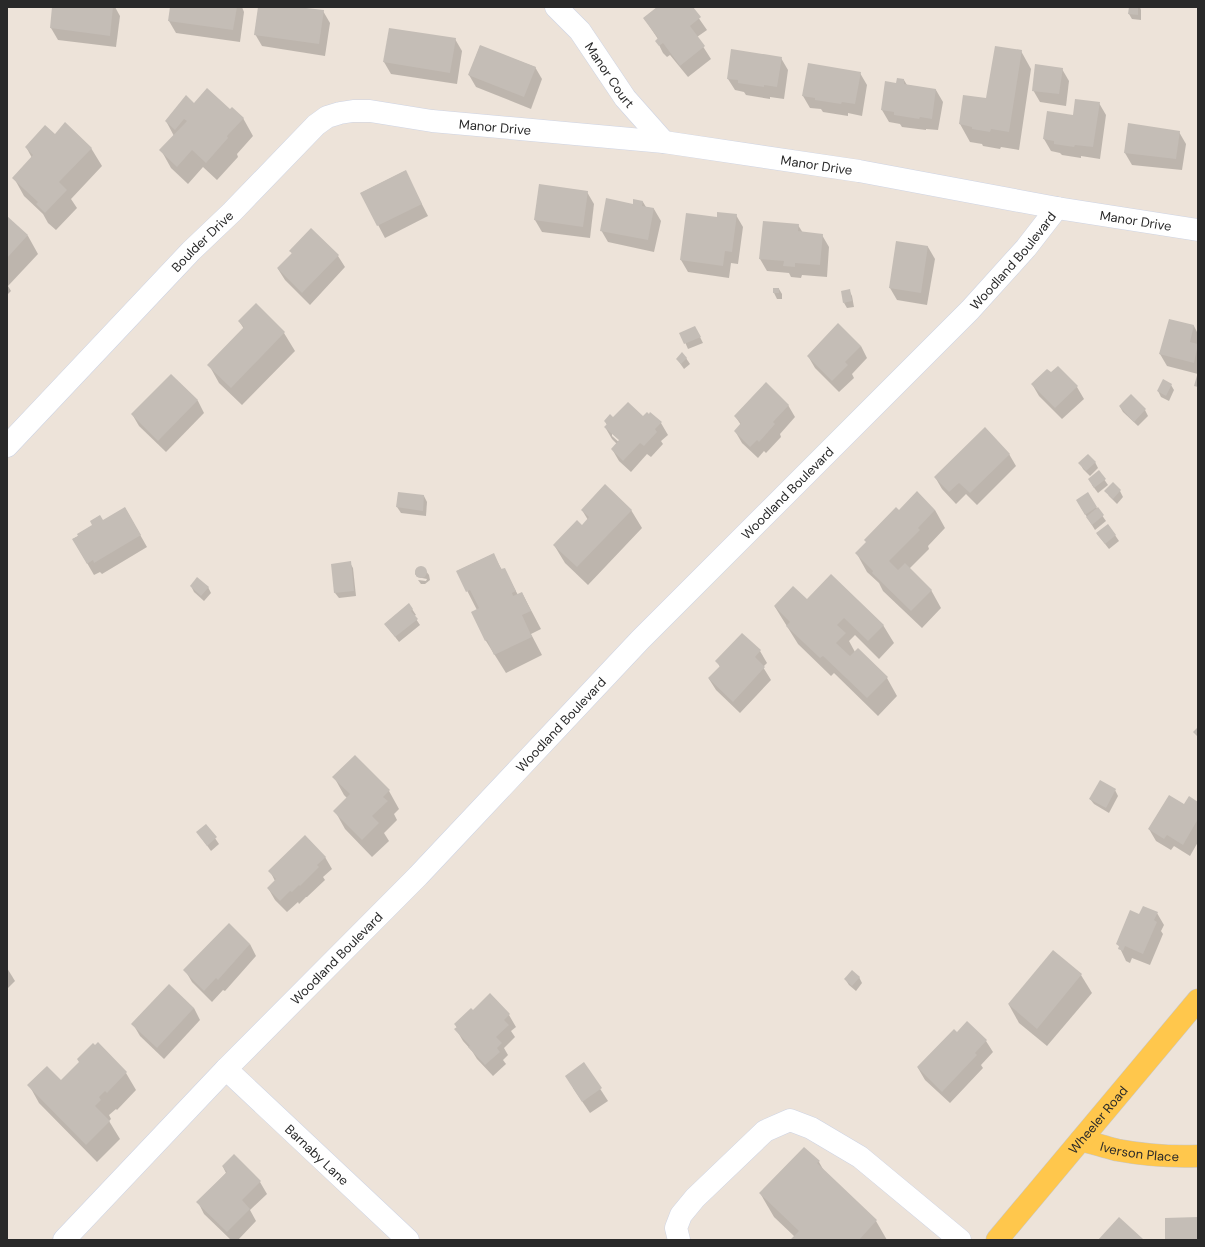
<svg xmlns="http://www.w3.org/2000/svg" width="1205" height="1247" font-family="'DM Sans',sans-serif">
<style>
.shadow{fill:#0003;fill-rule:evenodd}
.building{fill:#c4bdb6}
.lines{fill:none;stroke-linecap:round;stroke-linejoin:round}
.minor-casing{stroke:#ced4e4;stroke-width:23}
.major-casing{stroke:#c7c7c7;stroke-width:23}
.minor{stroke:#fff;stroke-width:22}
.major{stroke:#ffc74c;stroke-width:22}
.labels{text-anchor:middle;stroke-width:4;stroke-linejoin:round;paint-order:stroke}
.street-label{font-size:13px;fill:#292929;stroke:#fff}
</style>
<rect width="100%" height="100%" fill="#ede3d9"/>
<g class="shadow">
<path d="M 53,7 L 115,7 L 120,16 L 116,47 L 58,40 L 51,28 Z"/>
<path d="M 171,7 L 242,7 L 244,12 L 240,42 L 176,33 L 169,21 Z"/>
<path d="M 259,7 L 289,7 L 323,11 L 330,23 L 325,56 L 262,46 L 255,34 Z"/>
<path d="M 658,7 L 691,7 L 707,30 L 697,37 L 711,59 L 688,77 L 670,55 L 667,57 L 663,53 L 657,41 L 658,39 L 644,18 Z"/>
<path d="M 1130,7 L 1140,7 L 1141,10 L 1141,20 L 1132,19 L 1129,14 Z"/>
<path d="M 455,39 L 462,51 L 457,84 L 391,74 L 384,62 Z"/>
<path d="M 480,46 L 535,67 L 542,79 L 531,109 L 476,87 L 469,75 Z"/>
<path d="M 1021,51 L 1031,69 L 1019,150 L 1001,147 L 1000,149 L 983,146 L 982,144 L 970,142 L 960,124 L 987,99 Z"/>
<path d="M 781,58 L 788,70 L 784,99 L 770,97 L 770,99 L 746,95 L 744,92 L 735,90 L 728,79 Z"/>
<path d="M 1062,69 L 1069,81 L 1066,106 L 1040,102 L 1033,90 Z"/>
<path d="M 860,73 L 867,85 L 862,116 L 848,113 L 848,116 L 823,112 L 821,109 L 810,108 L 803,96 Z"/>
<path d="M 904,80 L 907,85 L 936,90 L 943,102 L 938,130 L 926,129 L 926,130 L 902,127 L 900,124 L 889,122 L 882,110 L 897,84 Z"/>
<path d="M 1099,103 L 1106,115 L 1100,159 L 1081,156 L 1081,158 L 1062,155 L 1060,153 L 1051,151 L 1044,139 L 1048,112 L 1074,116 Z"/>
<path d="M 194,104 L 230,111 L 243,118 L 253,136 L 237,154 L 238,157 L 217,180 L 203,167 L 188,184 L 171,168 L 161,150 L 174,136 L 166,121 Z"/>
<path d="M 1179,132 L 1186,144 L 1182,170 L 1132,165 L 1125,153 Z"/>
<path d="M 55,135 L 91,148 L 102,166 L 71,199 L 77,208 L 56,230 L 48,223 L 43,214 L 24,196 L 14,178 L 32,158 L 26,147 Z"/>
<path d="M 405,171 L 428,216 L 385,238 L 361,193 Z"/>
<path d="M 587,192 L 594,204 L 590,238 L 542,232 L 535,220 Z"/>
<path d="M 634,200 L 643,202 L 646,207 L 654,209 L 661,221 L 654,252 L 608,242 L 601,230 L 633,205 Z"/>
<path d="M 687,214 L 718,218 L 736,215 L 743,227 L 738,264 L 731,263 L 729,278 L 688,272 L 681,260 Z"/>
<path d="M 7,217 L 28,236 L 38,254 L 8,286 L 11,291 L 7,295 Z"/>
<path d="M 798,225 L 803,233 L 822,235 L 829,247 L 827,277 L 802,275 L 801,278 L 791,277 L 789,273 L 767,271 L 760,259 Z"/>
<path d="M 897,242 L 928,247 L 935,259 L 927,305 L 897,300 L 890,288 Z"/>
<path d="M 291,251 L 338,256 L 345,267 L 310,305 L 285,280 L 278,269 L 292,254 Z"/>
<path d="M 779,289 L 782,294 L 782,299 L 777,299 L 774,293 Z"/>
<path d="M 849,290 L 852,296 L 854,307 L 847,308 L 844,303 Z"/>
<path d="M 256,305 L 284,333 L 295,351 L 242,405 L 219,383 L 209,365 L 244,329 L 239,321 Z"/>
<path d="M 1170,320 L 1194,326 L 1198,334 L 1198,374 L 1167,366 L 1160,354 Z"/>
<path d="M 681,333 L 698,333 L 703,343 L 688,349 Z"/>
<path d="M 861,346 L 867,358 L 852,374 L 854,378 L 839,392 L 815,368 L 808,356 Z"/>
<path d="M 686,358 L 690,364 L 684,369 L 677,359 Z"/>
<path d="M 1058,367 L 1077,387 L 1084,399 L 1062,419 L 1039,396 L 1032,384 L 1051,374 Z"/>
<path d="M 171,375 L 198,401 L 204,413 L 166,452 L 139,426 L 132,414 Z"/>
<path d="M 1163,381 L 1171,385 L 1174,390 L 1169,401 L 1161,397 L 1158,391 Z"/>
<path d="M 788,405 L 795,417 L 780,434 L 781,437 L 766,453 L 764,451 L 758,458 L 742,443 L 735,431 L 741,425 L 735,416 Z"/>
<path d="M 1120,407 L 1145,410 L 1148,416 L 1138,426 L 1123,412 Z"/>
<path d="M 643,417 L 661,423 L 668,435 L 661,441 L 663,444 L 651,457 L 647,454 L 631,472 L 619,461 L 612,449 L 617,444 L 612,439 L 605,427 L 607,425 L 605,421 ZM 612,433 L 623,443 L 622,445 L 612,436 Z"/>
<path d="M 1009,454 L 1016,466 L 977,505 L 966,494 L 956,504 L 942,489 L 935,477 Z"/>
<path d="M 1095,462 L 1098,468 L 1090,476 L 1083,469 L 1080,463 Z"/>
<path d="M 1099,472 L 1108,485 L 1098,493 L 1092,485 Z"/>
<path d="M 1106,491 L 1120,491 L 1123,497 L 1117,504 L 1109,496 Z"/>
<path d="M 399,493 L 424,496 L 427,502 L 426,516 L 401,513 L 397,507 Z"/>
<path d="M 1087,494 L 1106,521 L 1095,530 L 1080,506 Z"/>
<path d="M 125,508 L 147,547 L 102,574 L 100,572 L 94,575 L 73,539 Z"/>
<path d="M 582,510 L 631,510 L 642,528 L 588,585 L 565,563 L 554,545 L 582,526 L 588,520 Z"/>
<path d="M 935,510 L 945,528 L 928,546 L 929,549 L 909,569 L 931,590 L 941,608 L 922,628 L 883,591 L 879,583 L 867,572 L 857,554 L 899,511 Z"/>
<path d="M 1108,525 L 1119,541 L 1109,549 L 1097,534 Z"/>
<path d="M 493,554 L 502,570 L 504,569 L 518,595 L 522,593 L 541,629 L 531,634 L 542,655 L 506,673 L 486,641 L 472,612 L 477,610 L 457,571 Z"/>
<path d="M 350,563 L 353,568 L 356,596 L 339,598 L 335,593 Z"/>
<path d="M 419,567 L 423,567 L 429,575 L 430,580 L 425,584 L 421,584 L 418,580 L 426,581 L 427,579 L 417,577 L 415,574 L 416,569 Z"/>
<path d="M 191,586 L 208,587 L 211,593 L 204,601 L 194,592 Z"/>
<path d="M 807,600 L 883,625 L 894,643 L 879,659 L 855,635 L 849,641 L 855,652 L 887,678 L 897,696 L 878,716 L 834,673 L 831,676 L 798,644 L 775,607 Z"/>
<path d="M 412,609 L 416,615 L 414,616 L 420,625 L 399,642 L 385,624 Z"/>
<path d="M 742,634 L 760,651 L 767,663 L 763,667 L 771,680 L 740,713 L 716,690 L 709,679 L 720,667 L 717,661 Z"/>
<path d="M 355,756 L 389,791 L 399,809 L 394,814 L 397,820 L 384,833 L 389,841 L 372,857 L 345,829 L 335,811 L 347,798 L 344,795 L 334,777 Z"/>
<path d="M 1115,790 L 1118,796 L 1109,813 L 1094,804 L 1090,799 Z"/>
<path d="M 1189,797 L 1198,803 L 1198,842 L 1190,856 L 1174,846 L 1171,850 L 1156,841 L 1149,829 L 1184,806 Z"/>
<path d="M 206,825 L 219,844 L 211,851 L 197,832 Z"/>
<path d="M 325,857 L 332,869 L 323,877 L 325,880 L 307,897 L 306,897 L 299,904 L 298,902 L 287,912 L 275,900 L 268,888 L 275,881 L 270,871 Z"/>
<path d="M 1157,913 L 1164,925 L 1161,931 L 1163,934 L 1150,965 L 1132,958 L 1130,963 L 1126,961 L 1118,944 L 1140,915 Z"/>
<path d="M 250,944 L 256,956 L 225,991 L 223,990 L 212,1002 L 192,982 L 185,970 Z"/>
<path d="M 1053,952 L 1081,975 L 1092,993 L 1047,1046 L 1019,1023 L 1009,1005 Z"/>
<path d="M 7,968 L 15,981 L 7,989 Z"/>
<path d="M 859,977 L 862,983 L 856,991 L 849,985 L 845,979 Z"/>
<path d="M 194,1008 L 200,1020 L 164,1059 L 140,1036 L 133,1024 Z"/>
<path d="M 473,1011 L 509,1015 L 516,1027 L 511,1031 L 515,1037 L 504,1048 L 508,1055 L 503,1060 L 506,1064 L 493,1076 L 477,1059 L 472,1051 L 463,1041 L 456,1029 L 457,1028 L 455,1024 Z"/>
<path d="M 957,1033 L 986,1041 L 993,1052 L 981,1065 L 983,1068 L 950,1103 L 925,1080 L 918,1068 Z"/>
<path d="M 584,1064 L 608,1101 L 590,1113 L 573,1088 Z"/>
<path d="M 126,1073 L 136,1090 L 117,1110 L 116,1109 L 109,1115 L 111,1119 L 109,1121 L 120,1139 L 97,1162 L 39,1103 L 29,1085 Z"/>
<path d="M 804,1148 L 819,1162 L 824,1171 L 876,1221 L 887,1240 L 792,1240 L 795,1237 L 774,1217 L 760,1193 Z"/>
<path d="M 234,1156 L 260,1182 L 267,1194 L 250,1210 L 256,1221 L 238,1240 L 231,1240 L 204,1214 L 198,1202 L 226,1173 L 223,1167 Z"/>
</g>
<g class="building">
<path d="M 52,7 L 113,7 L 110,36 L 50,28 Z"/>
<path d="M 170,7 L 237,7 L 233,30 L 168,21 Z"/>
<path d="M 258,7 L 297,7 L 324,10 L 319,44 L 254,35 Z"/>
<path d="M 657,7 L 693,7 L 701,17 L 690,26 L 705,46 L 680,66 L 663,43 L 659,46 L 655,41 L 658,38 L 643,18 Z"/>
<path d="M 1129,7 L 1138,7 L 1138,15 L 1128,14 Z"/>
<path d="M 389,28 L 456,38 L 450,73 L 383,62 Z"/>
<path d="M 480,45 L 536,67 L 524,97 L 468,75 Z"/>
<path d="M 995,46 L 1022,50 L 1009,132 L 991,129 L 990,132 L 972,129 L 972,127 L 959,124 L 963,95 L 986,98 Z"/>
<path d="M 731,49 L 782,57 L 777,87 L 764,85 L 764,87 L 738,83 L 738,80 L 727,79 Z"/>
<path d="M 808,63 L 861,72 L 855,104 L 842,102 L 841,104 L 815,100 L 815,98 L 802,96 Z"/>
<path d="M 1035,64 L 1063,68 L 1059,94 L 1032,91 Z"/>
<path d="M 897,78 L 904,79 L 904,84 L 936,89 L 932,119 L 920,117 L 919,119 L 894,115 L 894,112 L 881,110 L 885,81 L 896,83 Z"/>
<path d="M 207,88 L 230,109 L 232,107 L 244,118 L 227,136 L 228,138 L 206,163 L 192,150 L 177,167 L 159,150 L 187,121 L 184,119 L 175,130 L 165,121 L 186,95 L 194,103 Z"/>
<path d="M 1075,99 L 1100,102 L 1093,147 L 1075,145 L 1074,147 L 1054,144 L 1054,141 L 1043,139 L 1047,111 L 1073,115 Z"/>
<path d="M 65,122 L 92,148 L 59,182 L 67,190 L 45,213 L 36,204 L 38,202 L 12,178 L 33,155 L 25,147 L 45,125 L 55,134 Z"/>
<path d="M 1128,123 L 1180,131 L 1176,159 L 1124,153 Z"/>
<path d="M 406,170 L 422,204 L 377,226 L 360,193 Z"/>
<path d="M 539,184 L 588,191 L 583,227 L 534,220 Z"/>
<path d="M 606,198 L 633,204 L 633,199 L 643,201 L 642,206 L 654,208 L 648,240 L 600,231 Z"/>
<path d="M 717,212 L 737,214 L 732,252 L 725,251 L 723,266 L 680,260 L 686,213 L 717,217 Z"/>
<path d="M 7,216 L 28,235 L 7,258 Z"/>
<path d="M 763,221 L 799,224 L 798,231 L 823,234 L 820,265 L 795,263 L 795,267 L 783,266 L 784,261 L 759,259 Z"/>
<path d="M 311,228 L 339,255 L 302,293 L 277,268 L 292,253 L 289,251 Z"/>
<path d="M 896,241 L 928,246 L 921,293 L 889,288 Z"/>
<rect x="773" y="288" width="6" height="5"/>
<path d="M 850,289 L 852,301 L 843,303 L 841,291 Z"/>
<path d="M 256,303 L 285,332 L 231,388 L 207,365 L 244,327 L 238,321 Z"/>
<path d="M 1169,319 L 1194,325 L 1190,342 L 1198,344 L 1194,363 L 1159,354 Z"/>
<path d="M 838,323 L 861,346 L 845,362 L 848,365 L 832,381 L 807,356 Z"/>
<path d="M 695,326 L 701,337 L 684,344 L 679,333 Z"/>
<path d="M 682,352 L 687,358 L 681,364 L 676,359 Z"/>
<path d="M 1058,366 L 1078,386 L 1055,408 L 1031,384 L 1047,369 L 1051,372 Z"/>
<path d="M 1198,372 L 1198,387 L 1194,386 Z"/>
<path d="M 171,374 L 198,400 L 158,441 L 131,414 Z"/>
<path d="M 1163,379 L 1172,384 L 1166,396 L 1157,391 Z"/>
<path d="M 766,382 L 789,405 L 773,422 L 775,424 L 759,442 L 757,440 L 750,447 L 734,431 L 741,423 L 734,416 Z"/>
<path d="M 1131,394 L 1146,409 L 1134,422 L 1119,406 Z"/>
<path d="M 628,402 L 643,416 L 647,412 L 649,414 L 650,412 L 662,422 L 655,429 L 657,432 L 644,446 L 640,443 L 623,461 L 611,449 L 619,440 L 604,427 L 607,424 L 604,421 L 610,414 L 613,417 Z"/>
<path d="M 985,427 L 1010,454 L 970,493 L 959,483 L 949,492 L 934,477 Z"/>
<path d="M 1088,454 L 1096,462 L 1086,471 L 1078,463 Z"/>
<path d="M 1099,470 L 1106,479 L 1094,488 L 1088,479 Z"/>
<path d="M 1113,482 L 1121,490 L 1113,499 L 1104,491 Z"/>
<path d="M 605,484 L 632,510 L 577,567 L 553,545 L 577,520 L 582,525 L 589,517 L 581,510 Z"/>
<path d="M 917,491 L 935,510 L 918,528 L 920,530 L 889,561 L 898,570 L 905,563 L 932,590 L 911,611 L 872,573 L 873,571 L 855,553 L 866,542 L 864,540 L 896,507 L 899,510 Z"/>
<path d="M 398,492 L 424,495 L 423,511 L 396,507 Z"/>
<path d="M 1088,492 L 1097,507 L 1085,515 L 1076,500 Z"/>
<path d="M 125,507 L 141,535 L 94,563 L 93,560 L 87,564 L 72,539 L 78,536 L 77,534 L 92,525 L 90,521 L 100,515 L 103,520 Z"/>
<path d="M 1098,507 L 1104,515 L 1092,525 L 1086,517 Z"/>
<path d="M 1108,524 L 1116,535 L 1105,544 L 1096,533 Z"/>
<path d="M 494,553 L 501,569 L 505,568 L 516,591 L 512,593 L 513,596 L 522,592 L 531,611 L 522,615 L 532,637 L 494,655 L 487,640 L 485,641 L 471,612 L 479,608 L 470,590 L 466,592 L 456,571 Z"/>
<path d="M 351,561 L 354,591 L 334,593 L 331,564 Z"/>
<circle cx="421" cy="572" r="6"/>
<path d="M 831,574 L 884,625 L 868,641 L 844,618 L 837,625 L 846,633 L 836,643 L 850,656 L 858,648 L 888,677 L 867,698 L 823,656 L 820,658 L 786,626 L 790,622 L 774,606 L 793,586 L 807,599 Z"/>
<path d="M 197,577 L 209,587 L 201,596 L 190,586 Z"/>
<path d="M 409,603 L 413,609 L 411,611 L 418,619 L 395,637 L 384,624 Z"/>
<path d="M 742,633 L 761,650 L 755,657 L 765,667 L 733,702 L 708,678 L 720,666 L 715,661 Z"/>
<path d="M 1198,727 L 1198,737 L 1193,732 Z"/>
<path d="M 355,755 L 390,790 L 383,797 L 388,801 L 372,816 L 379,823 L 362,840 L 333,811 L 350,794 L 332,777 Z"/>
<path d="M 1100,780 L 1116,789 L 1106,808 L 1089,799 Z"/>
<path d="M 1169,795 L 1184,804 L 1189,796 L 1198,802 L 1197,812 L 1198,819 L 1183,845 L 1167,835 L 1164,839 L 1148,829 Z"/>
<path d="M 206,824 L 217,837 L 207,846 L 196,832 Z"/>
<path d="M 305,835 L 326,857 L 317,865 L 319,867 L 300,886 L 299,885 L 292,892 L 290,891 L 280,901 L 267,888 L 276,879 L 268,871 Z"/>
<path d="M 1143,906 L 1158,912 L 1154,920 L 1157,922 L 1143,954 L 1125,946 L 1123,951 L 1118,949 L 1119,946 L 1116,944 L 1130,910 L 1139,914 Z"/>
<path d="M 229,923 L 250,944 L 218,980 L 216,978 L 204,991 L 183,970 Z"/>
<path d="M 1053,950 L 1082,974 L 1037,1029 L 1008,1004 Z"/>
<path d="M 852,970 L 860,977 L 852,986 L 844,979 Z"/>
<path d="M 169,984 L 194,1008 L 157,1048 L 131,1024 Z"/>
<path d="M 490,993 L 510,1014 L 504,1020 L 509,1025 L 496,1037 L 502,1043 L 497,1048 L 500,1052 L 485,1065 L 468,1047 L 470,1046 L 454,1029 L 457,1027 L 454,1024 L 471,1008 L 473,1010 Z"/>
<path d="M 967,1021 L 987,1040 L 975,1053 L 977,1055 L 942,1092 L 917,1067 L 954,1029 L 957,1032 Z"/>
<path d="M 98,1042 L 127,1072 L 107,1093 L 105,1091 L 99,1097 L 101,1100 L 95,1106 L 110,1121 L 86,1145 L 27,1085 L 47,1066 L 61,1080 L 79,1062 L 77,1059 L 93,1043 L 95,1045 Z"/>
<path d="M 584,1062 L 602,1088 L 582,1102 L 565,1076 Z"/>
<path d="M 804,1147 L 820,1161 L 817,1163 L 877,1220 L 859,1240 L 790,1240 L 799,1231 L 759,1193 Z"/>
<path d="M 234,1154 L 261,1181 L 242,1200 L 250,1209 L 227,1232 L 196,1202 L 227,1172 L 222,1166 Z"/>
<path d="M 1119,1217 L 1143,1239 L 1142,1240 L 1098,1240 Z"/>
<path d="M 1198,1217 L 1198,1240 L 1165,1240 L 1165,1218 Z"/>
</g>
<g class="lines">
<defs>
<g id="minor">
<path id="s1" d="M 556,7 L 580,31 L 625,98 L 664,142"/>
<path id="s2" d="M 7,446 L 191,251 L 232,212 L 316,125 L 327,117 L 340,113 L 353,111 L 370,111 L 432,121 L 664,142 L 859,171 L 1057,208 L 1198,230"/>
<path id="s3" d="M 226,1069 L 408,1240"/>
<path id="s4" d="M 64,1240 L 226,1069 L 418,876 L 640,640 L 970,310 L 1026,248 L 1057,208"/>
<path d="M 679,1240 L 676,1228 L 681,1215 L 695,1198 L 765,1131 L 790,1120 L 811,1128 L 860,1157 L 960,1240"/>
</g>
<g id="major">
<path id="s5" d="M 1081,1140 C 1093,1143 1105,1147 1117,1150 C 1144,1155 1171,1157 1198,1156"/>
<path id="s6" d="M 997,1240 L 1198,1000"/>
</g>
</defs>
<use href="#minor" class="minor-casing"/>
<use href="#major" class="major-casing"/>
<use href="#minor" class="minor"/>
<use href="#major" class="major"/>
</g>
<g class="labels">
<g class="street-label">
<text dy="5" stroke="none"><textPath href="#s1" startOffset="87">Manor Court</textPath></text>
<text dy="5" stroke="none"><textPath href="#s2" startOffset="629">Manor Drive</textPath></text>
<text dy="5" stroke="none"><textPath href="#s2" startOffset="953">Manor Drive</textPath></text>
<text dy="5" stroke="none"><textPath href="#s2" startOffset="1277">Manor Drive</textPath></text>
<text dy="5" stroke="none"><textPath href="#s2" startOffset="283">Boulder Drive</textPath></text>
<text dy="5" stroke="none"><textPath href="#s4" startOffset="1364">Woodland Boulevard</textPath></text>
<text dy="5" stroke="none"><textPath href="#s4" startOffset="1040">Woodland Boulevard</textPath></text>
<text dy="5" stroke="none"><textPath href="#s4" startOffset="716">Woodland Boulevard</textPath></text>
<text dy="5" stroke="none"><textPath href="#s4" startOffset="392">Woodland Boulevard</textPath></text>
<text dy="5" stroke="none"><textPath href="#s6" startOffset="157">Wheeler Road</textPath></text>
<text dy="5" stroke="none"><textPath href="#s5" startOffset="60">Iverson Place</textPath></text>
<text dy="5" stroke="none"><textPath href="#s3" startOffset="125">Barnaby Lane</textPath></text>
</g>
</g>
<rect width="1205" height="1247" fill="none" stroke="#292929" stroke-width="16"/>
</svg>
